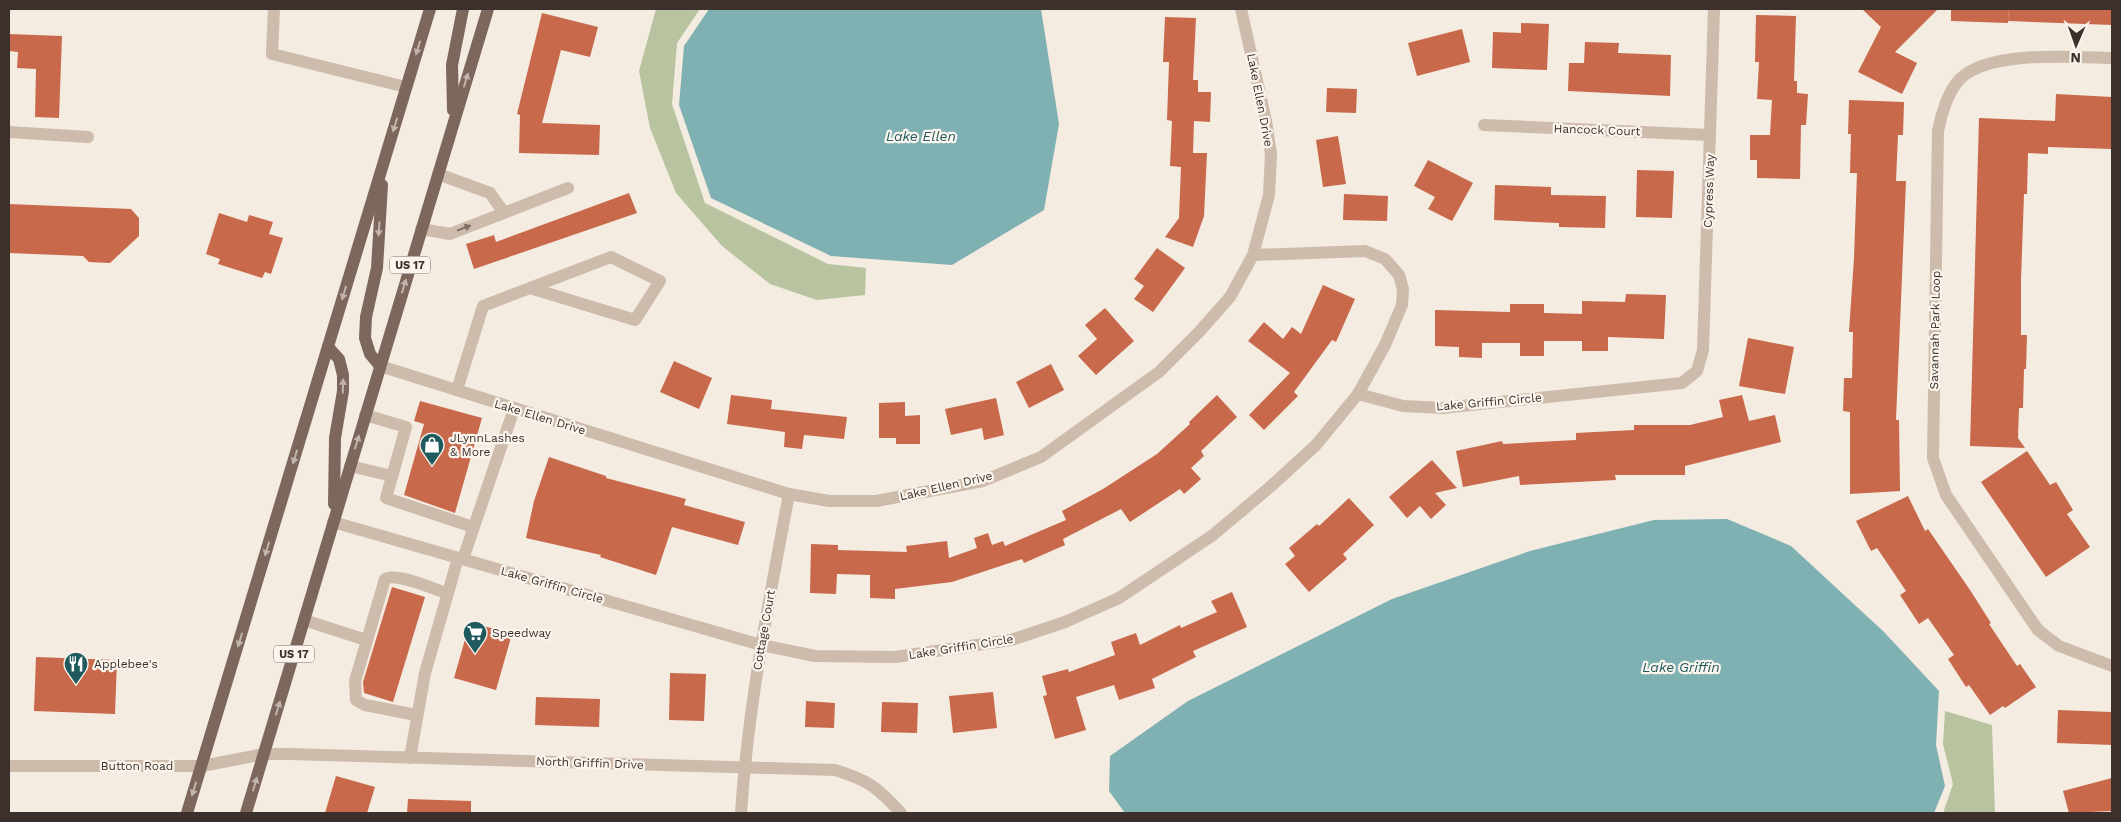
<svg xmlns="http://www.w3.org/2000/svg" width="2121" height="822" font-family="'Work Sans',sans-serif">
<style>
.green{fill:#b8c4a0}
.water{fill:#7fb0b2}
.building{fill:#c8694b}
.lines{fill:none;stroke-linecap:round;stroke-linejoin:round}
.minor{stroke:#cdbbac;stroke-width:12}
.major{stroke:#7d675c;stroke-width:12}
.oneway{fill:#c2b5ac}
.oneway2{fill:#7d6f65}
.labels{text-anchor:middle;stroke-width:4.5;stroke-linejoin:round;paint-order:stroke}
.shield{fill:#fbf5ee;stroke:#756b66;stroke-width:1}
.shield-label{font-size:11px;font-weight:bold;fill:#3b302b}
.street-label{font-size:12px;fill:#3b302b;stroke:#fbf5ee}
.poi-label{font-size:12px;fill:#3b302b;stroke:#fbf5ee;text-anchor:start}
.water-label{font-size:14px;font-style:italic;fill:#1f5a5e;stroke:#fbf5ee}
</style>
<rect width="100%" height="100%" fill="#f4ebe1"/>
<g class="green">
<path d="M 656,9 L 700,9 L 677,43 L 672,104 L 705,203 L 828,264 L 866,268 L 865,295 L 817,300 L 770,284 L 722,246 L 676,193 L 650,128 L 639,71 Z"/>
<path d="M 1945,711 L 1992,725 L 1995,813 L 1943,813 L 1953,784 L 1943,744 Z"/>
</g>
<g class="water">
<path d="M 709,9 L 1041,9 L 1059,124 L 1044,210 L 952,265 L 831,256 L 711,198 L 679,105 L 684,46 Z"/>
<path d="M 1727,519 L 1791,546 L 1884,632 L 1939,691 L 1936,745 L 1945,786 L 1934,813 L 1125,813 L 1109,791 L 1110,756 L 1188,701 L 1392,599 L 1530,551 L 1654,520 Z"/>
</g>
<g class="building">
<path d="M 1862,9 L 1938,9 L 1895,52 L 1917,63 L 1902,94 L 1858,72 L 1881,27 Z"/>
<path d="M 1951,9 L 2009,9 L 2008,23 L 1951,21 Z"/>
<path d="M 2009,9 L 2112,9 L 2112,25 L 2008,21 Z"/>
<path d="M 542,13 L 598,27 L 590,57 L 561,50 L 542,123 L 600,125 L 599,155 L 519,153 L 520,115 L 517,114 Z"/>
<path d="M 1756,15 L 1796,16 L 1794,81 L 1797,81 L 1797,93 L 1808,94 L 1806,125 L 1801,125 L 1800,179 L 1757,178 L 1757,160 L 1750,160 L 1750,135 L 1770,135 L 1772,100 L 1757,99 L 1759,62 L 1755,62 Z"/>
<path d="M 1165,17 L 1196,18 L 1193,80 L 1198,80 L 1198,92 L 1211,92 L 1210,122 L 1194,121 L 1193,153 L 1207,153 L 1204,216 L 1193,247 L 1165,237 L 1179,218 L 1181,167 L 1170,166 L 1172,121 L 1167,120 L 1169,62 L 1163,62 Z"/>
<path d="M 1521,23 L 1549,24 L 1547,70 L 1492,68 L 1493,32 L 1521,33 Z"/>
<path d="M 1462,29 L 1470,62 L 1417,76 L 1408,43 Z"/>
<path d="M 9,34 L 62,36 L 59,118 L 35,117 L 36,69 L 17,68 L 18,52 L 9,51 Z"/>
<path d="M 1585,42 L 1619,43 L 1618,53 L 1671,55 L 1670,96 L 1568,91 L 1569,63 L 1584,63 Z"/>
<path d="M 1327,88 L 1357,89 L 1356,113 L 1326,112 Z"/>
<path d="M 2056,94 L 2112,97 L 2112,149 L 2048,147 L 2048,154 L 2028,153 L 2027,194 L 2024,194 L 2021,280 L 2021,335 L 2027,335 L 2026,369 L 2024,369 L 2023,408 L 2019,408 L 2018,438 L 2025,448 L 1970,446 L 1979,118 L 2055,121 Z"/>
<path d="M 1849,100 L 1904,102 L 1903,135 L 1898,135 L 1896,181 L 1906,181 L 1896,420 L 1899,420 L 1900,491 L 1850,494 L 1850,412 L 1843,411 L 1844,378 L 1852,378 L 1853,332 L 1849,332 L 1854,258 L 1857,173 L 1850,173 L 1851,134 L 1848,134 Z"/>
<path d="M 1338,136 L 1346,184 L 1323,187 L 1316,140 Z"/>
<path d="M 1428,160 L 1473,183 L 1452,221 L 1428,209 L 1435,197 L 1414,186 Z"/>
<path d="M 1637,170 L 1674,171 L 1672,218 L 1636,217 Z"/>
<path d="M 1495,185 L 1551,187 L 1551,195 L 1606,196 L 1605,228 L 1559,227 L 1559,223 L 1494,220 Z"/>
<path d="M 629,193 L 637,213 L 474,269 L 466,244 L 494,235 L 496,242 Z"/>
<path d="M 1344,194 L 1388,196 L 1387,221 L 1343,220 Z"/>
<path d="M 9,204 L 131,209 L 139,218 L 139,236 L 110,263 L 89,262 L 83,256 L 9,253 Z"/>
<path d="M 219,213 L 247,222 L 249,215 L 273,222 L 269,234 L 283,238 L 271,274 L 265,272 L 262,278 L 218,264 L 220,259 L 206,254 Z"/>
<path d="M 1157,248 L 1185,268 L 1153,312 L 1134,299 L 1144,286 L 1134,279 Z"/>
<path d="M 1323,285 L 1355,299 L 1336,342 L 1332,340 L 1294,392 L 1298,396 L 1264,430 L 1249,415 L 1290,373 L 1248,341 L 1264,322 L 1283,339 L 1292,327 L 1301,334 Z"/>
<path d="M 1626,294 L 1666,295 L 1664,339 L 1608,337 L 1608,351 L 1582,351 L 1582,341 L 1544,341 L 1544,356 L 1520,356 L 1520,343 L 1482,343 L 1482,358 L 1459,357 L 1459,347 L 1435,346 L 1435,310 L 1510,312 L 1510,304 L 1544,304 L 1544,313 L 1582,314 L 1582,301 L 1625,302 Z"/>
<path d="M 1105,308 L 1134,341 L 1096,375 L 1078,356 L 1097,339 L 1085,325 Z"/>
<path d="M 1748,338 L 1794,347 L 1785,394 L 1739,386 Z"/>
<path d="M 674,361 L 712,378 L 699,409 L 660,392 Z"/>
<path d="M 1051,364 L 1064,390 L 1029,408 L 1016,382 Z"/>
<path d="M 731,395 L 772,400 L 771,409 L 847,417 L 844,439 L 804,435 L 802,449 L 784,447 L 785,432 L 727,424 Z"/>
<path d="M 1217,395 L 1237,417 L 1201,451 L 1204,456 L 1191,468 L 1201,479 L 1184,494 L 1180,489 L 1130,522 L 1121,509 L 1063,539 L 1065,545 L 1024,563 L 1022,559 L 952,582 L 895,589 L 895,599 L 870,598 L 870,575 L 837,574 L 836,594 L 810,593 L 811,544 L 838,545 L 838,550 L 907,552 L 906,546 L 947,541 L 949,558 L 977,548 L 974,538 L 988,533 L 992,545 L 1003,541 L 1005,546 L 1066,520 L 1062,511 L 1103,489 L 1157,454 L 1190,424 L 1189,422 Z"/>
<path d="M 1742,395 L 1749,421 L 1775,415 L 1781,442 L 1685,466 L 1685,475 L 1615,475 L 1616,480 L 1520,485 L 1519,476 L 1463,487 L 1456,451 L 1502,441 L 1503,444 L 1576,440 L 1576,433 L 1634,430 L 1634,425 L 1690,425 L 1723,417 L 1719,400 Z"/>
<path d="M 996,398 L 1004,435 L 984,440 L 982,428 L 951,435 L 945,409 Z"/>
<path d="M 420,401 L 482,418 L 455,513 L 404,495 L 424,424 L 414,421 Z"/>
<path d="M 905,402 L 905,416 L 920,415 L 920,444 L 896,444 L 896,438 L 879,438 L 879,403 Z"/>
<path d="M 2027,451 L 2050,485 L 2056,482 L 2073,510 L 2067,514 L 2090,547 L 2046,577 L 1981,482 Z"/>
<path d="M 549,457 L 606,476 L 606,478 L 686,499 L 684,505 L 745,522 L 738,545 L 672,527 L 656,575 L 600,557 L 601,555 L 526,538 L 534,501 Z"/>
<path d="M 1432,460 L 1457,488 L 1435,493 L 1446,505 L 1431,519 L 1420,506 L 1407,518 L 1389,497 Z"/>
<path d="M 1908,496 L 1925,531 L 1928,529 L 1970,590 L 1991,623 L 1989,624 L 2017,666 L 2020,664 L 2036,687 L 2005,708 L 2003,706 L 1990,715 L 1969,685 L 1966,687 L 1948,659 L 1954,655 L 1928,618 L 1919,624 L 1900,595 L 1906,591 L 1877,548 L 1871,551 L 1856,521 Z"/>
<path d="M 1349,498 L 1374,525 L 1343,554 L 1347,559 L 1309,592 L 1285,564 L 1295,556 L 1289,548 L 1317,524 L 1319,526 Z"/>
<path d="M 392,587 L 425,597 L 393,702 L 364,693 L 363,682 Z"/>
<path d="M 1232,592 L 1247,627 L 1193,651 L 1196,657 L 1152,679 L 1155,688 L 1119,700 L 1114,685 L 1076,697 L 1086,730 L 1055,739 L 1043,696 L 1047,695 L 1042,676 L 1068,669 L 1069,672 L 1115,655 L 1111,642 L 1136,633 L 1140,645 L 1180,625 L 1181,628 L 1217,612 L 1211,601 Z"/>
<path d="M 470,622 L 512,634 L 496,690 L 454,678 Z"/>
<path d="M 36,657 L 117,660 L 115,714 L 34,711 Z"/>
<path d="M 670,673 L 706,674 L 704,721 L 669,720 Z"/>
<path d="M 993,692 L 997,728 L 953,733 L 949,696 Z"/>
<path d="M 536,697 L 600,699 L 599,727 L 535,725 Z"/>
<path d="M 806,701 L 835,703 L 834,728 L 805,727 Z"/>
<path d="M 882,702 L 918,703 L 917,733 L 881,732 Z"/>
<path d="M 2058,710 L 2112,712 L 2112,745 L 2057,743 Z"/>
<path d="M 336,776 L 375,787 L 367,813 L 325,813 Z"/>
<path d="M 2112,778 L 2112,811 L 2069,813 L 2063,791 Z"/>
<path d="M 408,799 L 471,801 L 471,813 L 407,813 Z"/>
</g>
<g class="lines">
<g class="minor">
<path d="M 274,9 L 272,54 L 406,87"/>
<path d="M 2112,58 C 2074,57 1988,50 1960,79 C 1948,91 1941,115 1938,131 L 1933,458 L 1946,495 L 2038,630 L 2059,646 L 2112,666"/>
<path d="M 1484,125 L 1710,135"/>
<path d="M 9,132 L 88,137"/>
<path d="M 438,174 L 490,193 L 504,213"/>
<path d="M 421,229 L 450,234 L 568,188"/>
<path d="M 380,366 L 789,494 L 829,501 L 876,501 L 983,481 L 1041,457 L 1159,372 L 1199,332 L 1230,297 L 1253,255 L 1269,195 L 1271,154 L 1266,121 L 1241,9"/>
<path d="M 457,390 L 483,306 L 611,257 L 660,281 L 635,320 L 530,288"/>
<path d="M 1358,394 L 1403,406 L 1442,408 L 1682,383 L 1697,371 L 1703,350 L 1714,9"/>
<path d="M 365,415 L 406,427 L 386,498 L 473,527"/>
<path d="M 350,466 L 392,476"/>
<path d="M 333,522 L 761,645 L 815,656 L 895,657 L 1011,640 L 1065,622 L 1119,598 L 1213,535 L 1270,487 L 1316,445 L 1358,394 L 1385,345 L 1402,305 L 1403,289 L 1399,275 L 1385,259 L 1365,251 L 1253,255"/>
<path d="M 463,559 L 514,409"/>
<path d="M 304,620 L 366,640"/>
<path d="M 416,715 L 365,705 L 356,700 L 355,681 L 385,579 C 396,572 433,589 447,593"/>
<path d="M 410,758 L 425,673 L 458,558"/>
<path d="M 9,766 L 202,766 L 264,754 L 289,754 L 835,770 C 868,780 877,787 901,813"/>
<path d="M 741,813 C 748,706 769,600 789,494"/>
</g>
<g class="major">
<path d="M 453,110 L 452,65 L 463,9"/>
<path d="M 328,347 L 339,359 L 343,375 L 343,391 L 335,438 L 334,504"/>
<path d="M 380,366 L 370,354 L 365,338 L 366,317 L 377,268 L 382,185"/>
<path d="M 187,813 L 430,9"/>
<path d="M 246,813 L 488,9"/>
</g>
</g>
<defs><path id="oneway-solid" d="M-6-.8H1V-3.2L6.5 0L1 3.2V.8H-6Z" transform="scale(1.25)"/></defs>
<g class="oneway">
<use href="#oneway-solid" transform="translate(418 48) rotate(107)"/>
<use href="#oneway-solid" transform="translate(466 80) rotate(-73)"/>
<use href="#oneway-solid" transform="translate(395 125) rotate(107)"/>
<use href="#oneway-solid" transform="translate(379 229) rotate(94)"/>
<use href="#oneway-solid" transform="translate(404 286) rotate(-73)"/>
<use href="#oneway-solid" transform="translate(344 293) rotate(107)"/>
<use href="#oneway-solid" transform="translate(343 386) rotate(-88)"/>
<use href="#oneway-solid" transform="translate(357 442) rotate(-73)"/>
<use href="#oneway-solid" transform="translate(295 457) rotate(107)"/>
<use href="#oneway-solid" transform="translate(267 549) rotate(107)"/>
<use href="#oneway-solid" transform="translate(240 640) rotate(107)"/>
<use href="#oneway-solid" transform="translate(278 708) rotate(-73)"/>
<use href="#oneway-solid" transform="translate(255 784) rotate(-73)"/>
<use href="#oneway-solid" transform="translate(194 789) rotate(107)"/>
</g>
<use class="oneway2" href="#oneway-solid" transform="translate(464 228) rotate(-21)"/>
<defs>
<symbol id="shop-pin" viewBox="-11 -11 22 30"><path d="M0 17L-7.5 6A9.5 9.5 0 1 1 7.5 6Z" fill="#1f5a5e" stroke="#fbf5ee"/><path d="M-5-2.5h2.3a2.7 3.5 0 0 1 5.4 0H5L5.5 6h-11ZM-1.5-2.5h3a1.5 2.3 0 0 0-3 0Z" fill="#fff"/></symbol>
<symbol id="supermarket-pin" viewBox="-11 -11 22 30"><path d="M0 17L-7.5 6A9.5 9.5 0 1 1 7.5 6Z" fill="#1f5a5e" stroke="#fbf5ee"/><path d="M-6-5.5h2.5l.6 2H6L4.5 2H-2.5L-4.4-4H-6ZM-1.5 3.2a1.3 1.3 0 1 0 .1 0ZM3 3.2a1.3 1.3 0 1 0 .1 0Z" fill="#fff"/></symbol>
<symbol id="restaurant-pin" viewBox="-11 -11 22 30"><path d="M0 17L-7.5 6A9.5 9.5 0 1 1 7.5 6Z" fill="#1f5a5e" stroke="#fbf5ee"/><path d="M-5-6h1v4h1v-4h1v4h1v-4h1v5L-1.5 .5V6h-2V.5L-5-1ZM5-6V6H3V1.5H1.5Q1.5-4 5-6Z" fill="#fff"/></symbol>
</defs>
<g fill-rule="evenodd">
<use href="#shop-pin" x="418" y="431" width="28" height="38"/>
<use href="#supermarket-pin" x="461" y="619" width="28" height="38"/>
<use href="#restaurant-pin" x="62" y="650" width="28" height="38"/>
</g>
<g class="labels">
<g class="shield">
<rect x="390" y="256.5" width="40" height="17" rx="4"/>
<rect x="274" y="645.5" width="40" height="17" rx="4"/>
</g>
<g class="shield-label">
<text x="410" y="269">US 17</text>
<text x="294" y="658">US 17</text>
</g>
<g class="street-label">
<text transform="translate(1260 100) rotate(79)" y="4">Lake Ellen Drive</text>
<text transform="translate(1597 130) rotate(2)" y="4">Hancock Court</text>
<text transform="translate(1709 191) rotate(-88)" y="4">Cypress Way</text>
<text transform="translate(1935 330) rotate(-89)" y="4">Savannah Park Loop</text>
<text transform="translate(1489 402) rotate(-5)" y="4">Lake Griffin Circle</text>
<text transform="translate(540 417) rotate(17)" y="4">Lake Ellen Drive</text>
<text transform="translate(946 486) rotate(-13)" y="4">Lake Ellen Drive</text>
<text transform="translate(552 585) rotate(16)" y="4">Lake Griffin Circle</text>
<text transform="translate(764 630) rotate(-80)" y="4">Cottage Court</text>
<text transform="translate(961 647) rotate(-9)" y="4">Lake Griffin Circle</text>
<text transform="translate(590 763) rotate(2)" y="4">North Griffin Drive</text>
<text x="137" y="770">Button Road</text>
</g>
<g class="poi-label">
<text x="450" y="442">JLynnLashes<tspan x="450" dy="14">&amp; More</tspan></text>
<text x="492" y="637">Speedway</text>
<text x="94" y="668">Applebee's</text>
</g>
<g class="water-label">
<text x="921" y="141">Lake Ellen</text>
<text x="1681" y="672">Lake Griffin</text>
</g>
</g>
<rect width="2121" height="822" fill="none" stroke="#3b302b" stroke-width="20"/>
<g transform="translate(2076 45) rotate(182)" stroke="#fbf5ee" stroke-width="4" paint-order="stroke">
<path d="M0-4L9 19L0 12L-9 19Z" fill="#3b302b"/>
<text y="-8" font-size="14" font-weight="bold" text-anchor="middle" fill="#3b302b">N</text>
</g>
</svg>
